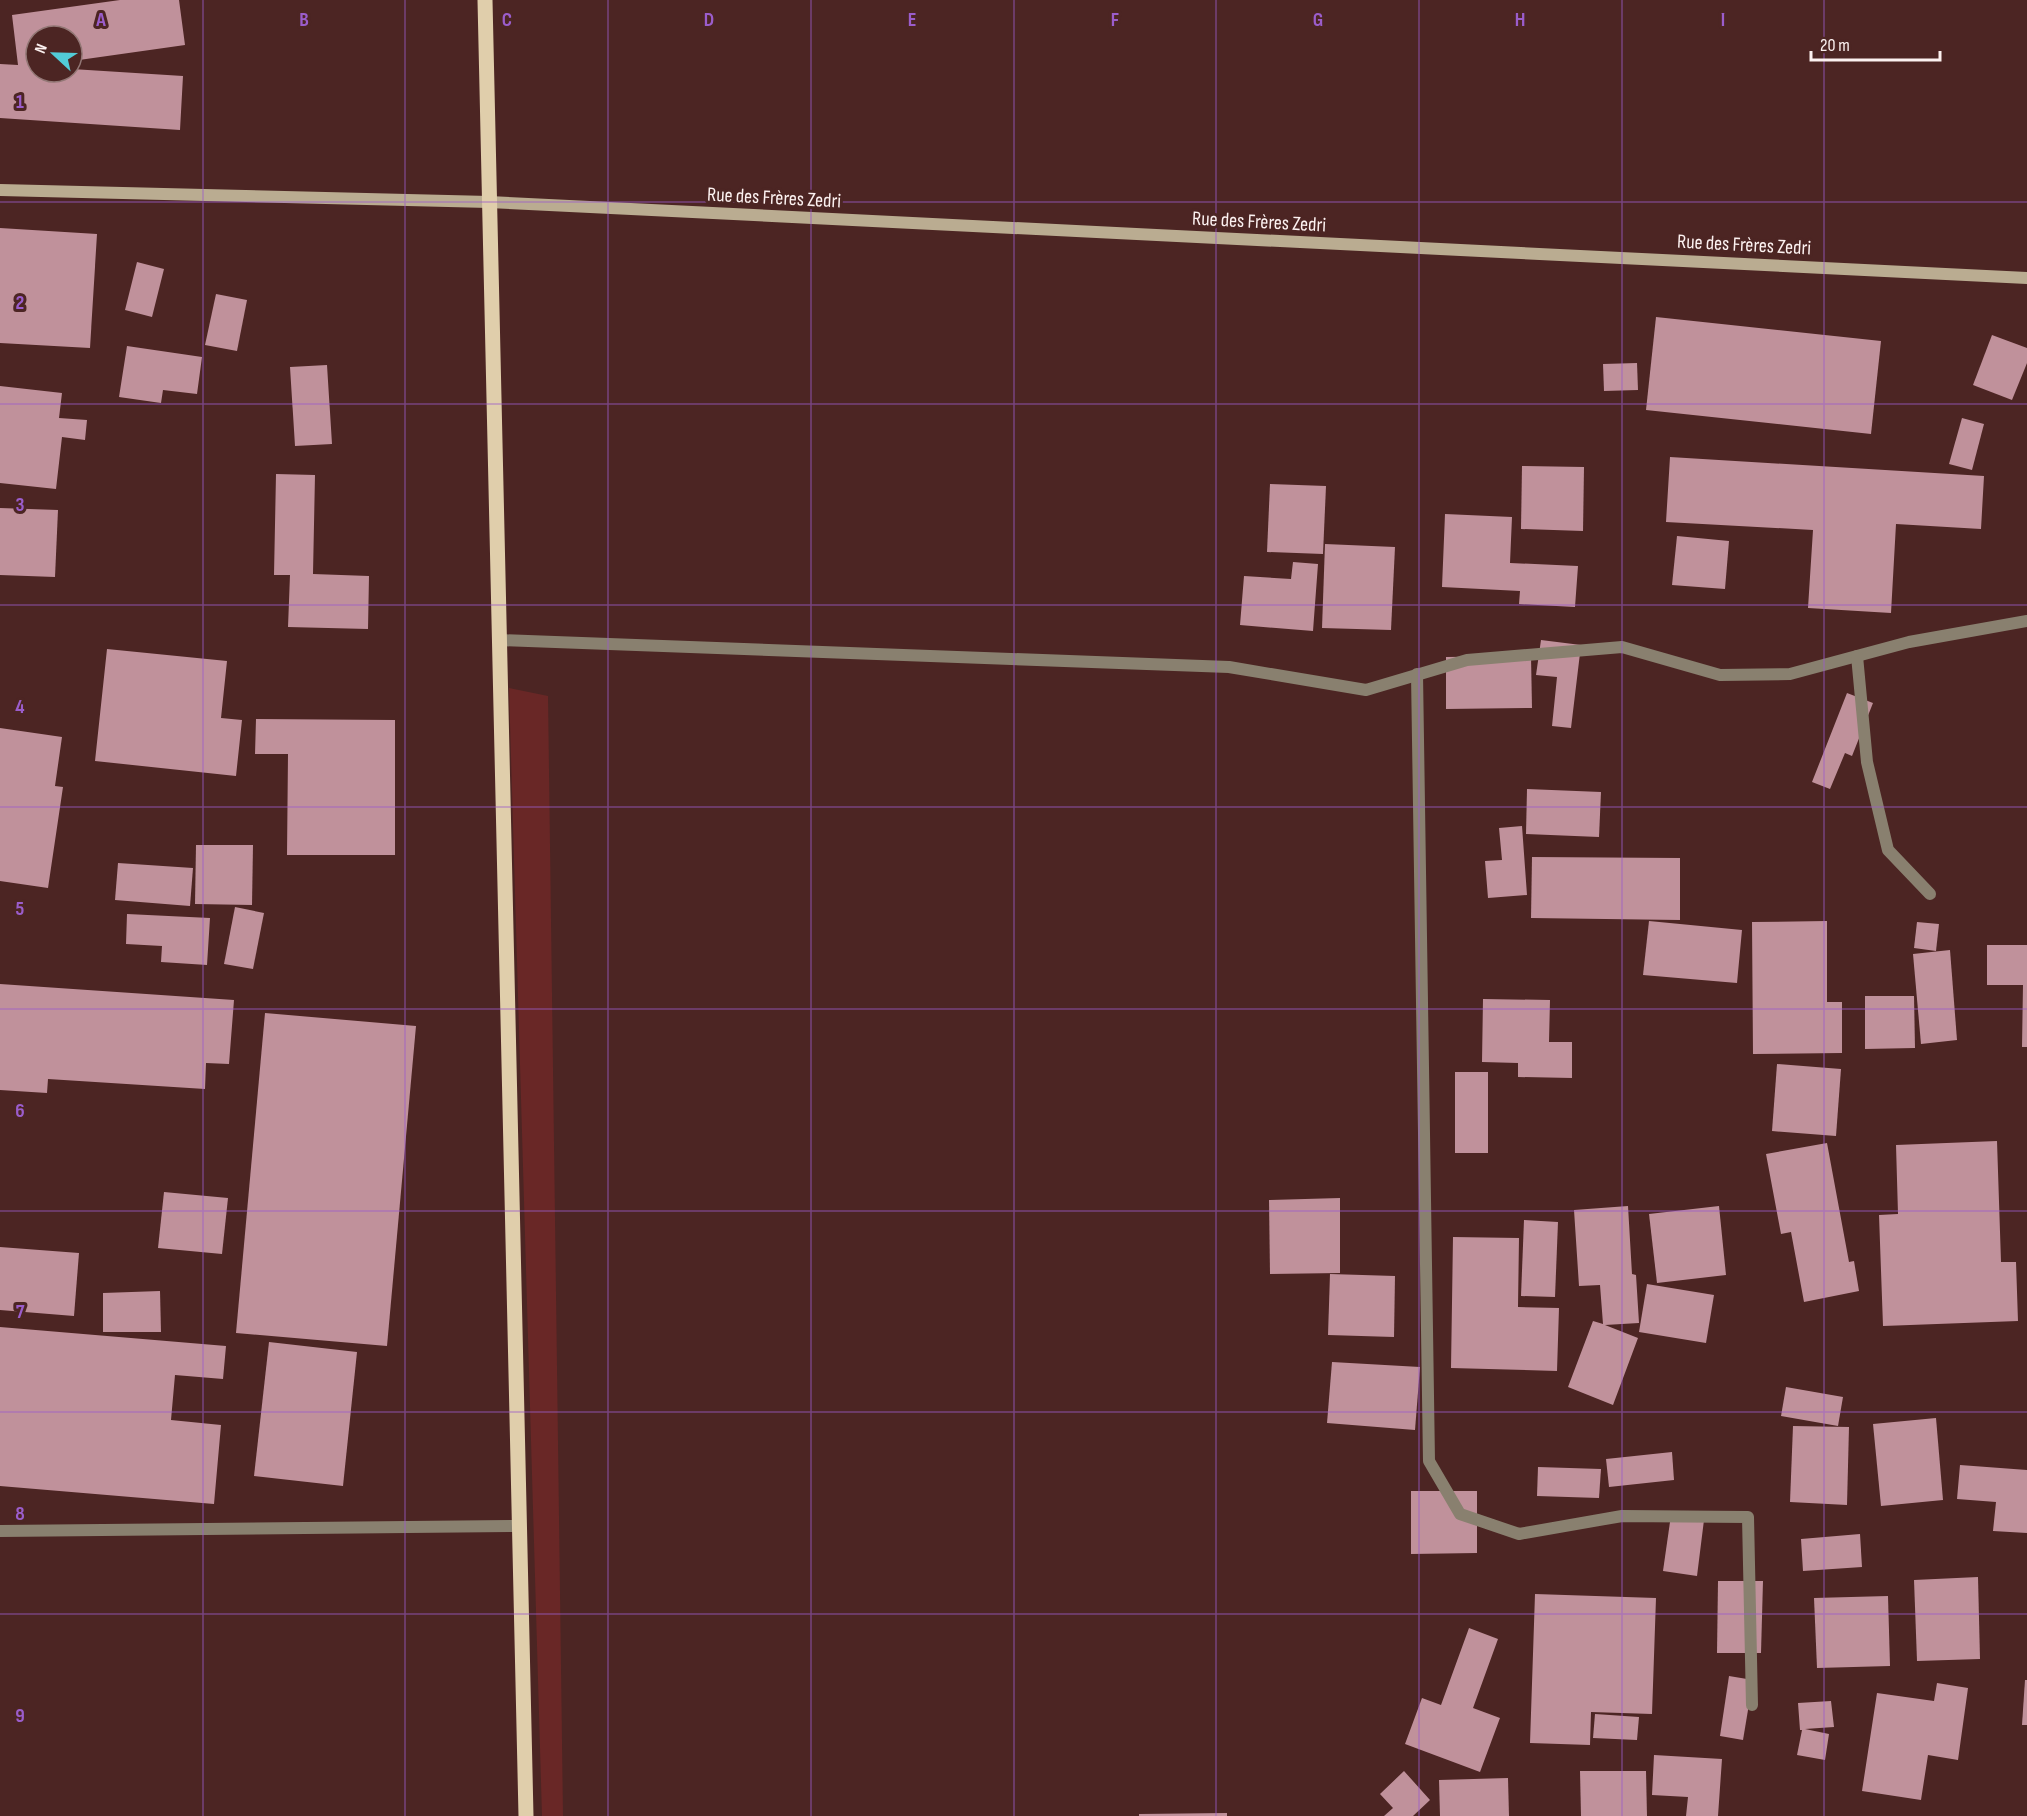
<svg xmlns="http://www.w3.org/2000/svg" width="2027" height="1816" font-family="'Sofia Sans Condensed',sans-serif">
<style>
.green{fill:#692726}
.building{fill:#c0919b}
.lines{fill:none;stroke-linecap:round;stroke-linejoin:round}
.minor{stroke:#89806f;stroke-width:12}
.secondary{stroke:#baac91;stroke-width:12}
.primary{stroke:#e0ceab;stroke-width:15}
.grid{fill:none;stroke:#9b5dcb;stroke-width:1.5;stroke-opacity:0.55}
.labels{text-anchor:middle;stroke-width:6;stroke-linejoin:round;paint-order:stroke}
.street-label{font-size:20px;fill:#fcf1f0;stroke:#4c2523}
.grid-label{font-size:20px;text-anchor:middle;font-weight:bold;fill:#9b5dcb;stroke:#4c2523;stroke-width:6;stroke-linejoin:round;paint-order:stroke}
</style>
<rect width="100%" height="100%" fill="#4c2523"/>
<path class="green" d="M 509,688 L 548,696 L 563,1816 L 542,1816 Z"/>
<g class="building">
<path d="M 120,0 L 179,0 L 185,45 L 72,61 L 72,36 L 36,36 L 36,72 L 72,72 L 72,69 L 183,76 L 180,130 L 0,118 L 0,64 L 18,65 L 12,15 Z"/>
<path d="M 0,228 L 97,234 L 90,348 L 0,343 Z"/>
<path d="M 137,262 L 164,269 L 152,317 L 125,310 Z"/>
<path d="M 216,294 L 247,300 L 237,351 L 205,345 Z"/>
<path d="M 1656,317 L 1881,341 L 1871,434 L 1646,410 Z"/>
<path d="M 1992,335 L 2027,348 L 2027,363 L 2012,400 L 1973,385 Z"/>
<path d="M 127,346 L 202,357 L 197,394 L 163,390 L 161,403 L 119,397 Z"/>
<path d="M 1637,363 L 1638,390 L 1604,391 L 1603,364 Z"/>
<path d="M 327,365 L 332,444 L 295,446 L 290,367 Z"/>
<path d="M 0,386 L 62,393 L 59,418 L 87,420 L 85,440 L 62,437 L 56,489 L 0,483 Z"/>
<path d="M 1962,418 L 1984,424 L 1972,470 L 1949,464 Z"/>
<path d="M 1670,457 L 1984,476 L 1981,529 L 1896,524 L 1891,613 L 1808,608 L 1813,530 L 1666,522 Z"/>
<path d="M 1522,466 L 1584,467 L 1583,531 L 1521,529 Z"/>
<path d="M 276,474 L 315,475 L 313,574 L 369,576 L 368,629 L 288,627 L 290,575 L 274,575 Z"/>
<path d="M 1270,484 L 1326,486 L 1323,554 L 1267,552 Z"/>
<path d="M 0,508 L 58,510 L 55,577 L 0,575 Z"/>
<path d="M 1445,514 L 1512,517 L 1510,563 L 1578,566 L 1575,607 L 1519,604 L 1520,591 L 1442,587 Z"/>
<path d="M 1677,536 L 1729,541 L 1725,589 L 1672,585 Z"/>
<path d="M 1325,544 L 1395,547 L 1391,630 L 1322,628 Z"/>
<path d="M 1293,562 L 1318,564 L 1313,631 L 1240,625 L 1244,576 L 1291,579 Z"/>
<path d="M 1541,640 L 1581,645 L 1571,728 L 1552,726 L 1557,677 L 1536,675 Z"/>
<path d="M 107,649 L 227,661 L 221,718 L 242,720 L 236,776 L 95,761 Z"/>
<path d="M 1531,656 L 1532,708 L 1446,709 L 1446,657 Z"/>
<path d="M 1847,693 L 1873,703 L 1852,756 L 1845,753 L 1830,789 L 1812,782 Z"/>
<path d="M 256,719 L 395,720 L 395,855 L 287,855 L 288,754 L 255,754 Z"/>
<path d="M 0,728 L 62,737 L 55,786 L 63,787 L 48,888 L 0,881 Z"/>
<path d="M 1527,789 L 1601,792 L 1599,837 L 1526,834 Z"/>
<path d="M 1522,826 L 1527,895 L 1488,898 L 1485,861 L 1502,860 L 1499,828 Z"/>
<path d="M 196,845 L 253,845 L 252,905 L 195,904 Z"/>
<path d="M 1532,857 L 1680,858 L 1680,920 L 1531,918 Z"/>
<path d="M 118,863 L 193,868 L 190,906 L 115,900 Z"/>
<path d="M 235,907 L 264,913 L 253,969 L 224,964 Z"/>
<path d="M 127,914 L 210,918 L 207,965 L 161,962 L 162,946 L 126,944 Z"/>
<path d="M 1649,921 L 1742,930 L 1737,983 L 1643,975 Z"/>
<path d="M 1827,921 L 1827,1002 L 1842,1002 L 1842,1053 L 1753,1054 L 1752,922 Z"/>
<path d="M 1917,922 L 1939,924 L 1936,951 L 1914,948 Z"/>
<path d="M 1987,945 L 2027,945 L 2027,1047 L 2022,1047 L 2023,985 L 1987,985 Z"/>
<path d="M 1950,950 L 1957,1040 L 1921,1044 L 1913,954 Z"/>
<path d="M 0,984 L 234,1000 L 229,1064 L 206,1063 L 205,1089 L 48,1079 L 47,1093 L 0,1090 Z"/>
<path d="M 1865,996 L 1914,996 L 1915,1048 L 1865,1049 Z"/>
<path d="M 1483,999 L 1550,1000 L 1549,1042 L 1572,1042 L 1572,1078 L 1518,1077 L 1518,1063 L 1482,1062 Z"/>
<path d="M 265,1013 L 416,1026 L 387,1346 L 236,1333 Z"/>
<path d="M 1777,1064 L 1841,1069 L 1836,1136 L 1772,1131 Z"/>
<rect x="1455" y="1072" width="33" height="81"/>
<path d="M 1997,1141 L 2001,1262 L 2016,1262 L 2018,1321 L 1883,1326 L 1879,1215 L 1898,1214 L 1896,1145 Z"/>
<path d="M 1827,1143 L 1849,1262 L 1854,1261 L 1859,1291 L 1804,1302 L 1791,1232 L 1781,1234 L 1766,1154 Z"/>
<path d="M 164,1192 L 228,1198 L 222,1254 L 158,1248 Z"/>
<path d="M 1340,1198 L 1340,1273 L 1270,1274 L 1269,1200 Z"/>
<path d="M 1628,1206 L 1632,1274 L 1636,1275 L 1639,1323 L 1605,1325 L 1638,1338 L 1613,1405 L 1568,1387 L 1593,1321 L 1603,1324 L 1600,1285 L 1579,1286 L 1574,1210 Z"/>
<path d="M 1719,1206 L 1726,1275 L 1657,1283 L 1649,1214 Z"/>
<path d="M 1524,1220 L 1558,1222 L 1555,1297 L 1521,1296 Z"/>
<path d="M 1453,1237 L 1519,1238 L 1518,1307 L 1559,1308 L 1557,1371 L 1451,1368 Z"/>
<path d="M 0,1247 L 79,1253 L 74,1316 L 0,1310 Z"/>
<path d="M 1330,1274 L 1395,1276 L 1394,1337 L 1328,1335 Z"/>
<path d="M 1647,1284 L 1714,1295 L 1706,1343 L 1639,1332 Z"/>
<path d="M 160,1291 L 161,1332 L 103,1332 L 103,1293 Z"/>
<path d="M 0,1327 L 226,1346 L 223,1379 L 175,1375 L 171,1420 L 221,1425 L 214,1504 L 0,1486 Z"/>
<path d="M 269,1342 L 357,1352 L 343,1486 L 254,1476 Z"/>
<path d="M 1332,1362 L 1420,1367 L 1415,1430 L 1327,1423 Z"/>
<path d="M 1786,1387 L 1843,1397 L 1838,1426 L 1781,1416 Z"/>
<path d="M 1936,1418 L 1943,1500 L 1881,1506 L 1873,1424 Z"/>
<path d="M 1793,1426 L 1849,1427 L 1847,1505 L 1790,1502 Z"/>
<path d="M 1672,1452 L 1674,1480 L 1609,1487 L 1606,1459 Z"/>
<path d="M 1960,1465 L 2027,1470 L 2027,1533 L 1993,1531 L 1996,1502 L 1957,1499 Z"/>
<path d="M 1538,1467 L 1601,1469 L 1599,1498 L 1537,1496 Z"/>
<path d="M 1411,1491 L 1477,1491 L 1477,1553 L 1411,1554 Z"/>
<path d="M 1671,1515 L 1704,1520 L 1697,1576 L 1663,1571 Z"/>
<path d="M 1860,1534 L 1862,1567 L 1803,1571 L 1801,1539 Z"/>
<path d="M 1978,1577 L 1980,1659 L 1917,1661 L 1914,1580 Z"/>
<path d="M 1718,1581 L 1763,1581 L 1761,1653 L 1717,1653 Z"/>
<path d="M 1535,1594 L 1656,1598 L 1652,1714 L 1591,1712 L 1590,1745 L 1530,1743 Z"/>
<path d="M 1888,1596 L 1890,1666 L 1817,1668 L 1814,1598 Z"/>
<path d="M 1469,1628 L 1498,1639 L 1473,1708 L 1500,1718 L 1480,1772 L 1405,1744 L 1422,1698 L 1441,1705 Z"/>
<path d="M 1729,1676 L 1753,1680 L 1743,1740 L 1720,1736 Z"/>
<path d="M 2025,1680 L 2027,1680 L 2027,1725 L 2022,1725 Z"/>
<path d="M 1937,1683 L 1968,1688 L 1958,1760 L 1928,1755 L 1921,1800 L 1862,1791 L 1877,1693 L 1934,1701 Z"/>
<path d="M 1831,1701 L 1834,1727 L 1805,1729 L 1829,1734 L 1825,1760 L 1797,1755 L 1802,1730 L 1800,1730 L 1798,1703 Z"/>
<path d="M 1595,1714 L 1639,1717 L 1637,1740 L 1593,1738 Z"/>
<path d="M 1654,1755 L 1722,1759 L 1718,1816 L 1686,1816 L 1688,1797 L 1652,1795 Z"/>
<path d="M 1404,1771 L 1430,1800 L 1413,1816 L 1384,1816 L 1393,1808 L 1380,1794 Z"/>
<path d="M 1580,1771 L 1646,1771 L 1647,1816 L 1581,1816 Z"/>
<path d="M 1508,1778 L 1509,1816 L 1440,1816 L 1439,1780 Z"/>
<path d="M 1227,1813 L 1227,1816 L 1139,1816 L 1139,1814 Z"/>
</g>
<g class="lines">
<g class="minor">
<path d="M 499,640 L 1229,667 L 1366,690 L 1467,660 L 1622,647 L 1720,675 L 1790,674 L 1909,642 L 2027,621"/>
<path d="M 1857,656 L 1867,762 L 1888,850 L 1930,894"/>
<path d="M 1417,674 L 1429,1461 L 1460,1514 L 1519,1534 L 1622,1516 L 1748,1517 L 1752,1705"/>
<path d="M 0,1531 L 519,1526"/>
</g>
<path class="secondary" d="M 0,190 L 489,202 L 2027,278"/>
<path class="primary" d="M 485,0 L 526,1816"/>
</g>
<path class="grid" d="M 203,0 L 203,1816M 405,0 L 405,1816M 608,0 L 608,1816M 811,0 L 811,1816M 1014,0 L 1014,1816M 1216,0 L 1216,1816M 1419,0 L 1419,1816M 1622,0 L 1622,1816M 1824,0 L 1824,1816M 0,202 L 2027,202M 0,404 L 2027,404M 0,605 L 2027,605M 0,807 L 2027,807M 0,1009 L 2027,1009M 0,1211 L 2027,1211M 0,1412 L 2027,1412M 0,1614 L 2027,1614"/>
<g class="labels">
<g class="street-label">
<text transform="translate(774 197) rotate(3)" y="7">Rue des Frères Zedri</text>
<text transform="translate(1259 221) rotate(3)" y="7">Rue des Frères Zedri</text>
<text transform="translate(1744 244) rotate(3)" y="7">Rue des Frères Zedri</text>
</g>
</g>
<g class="grid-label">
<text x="101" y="26">A</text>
<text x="304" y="26">B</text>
<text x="507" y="26">C</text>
<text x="709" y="26">D</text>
<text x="912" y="26">E</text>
<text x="1115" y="26">F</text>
<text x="1318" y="26">G</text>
<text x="1520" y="26">H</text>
<text x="1723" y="26">I</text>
<text x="20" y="108">1</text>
<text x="20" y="309">2</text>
<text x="20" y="511">3</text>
<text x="20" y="713">4</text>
<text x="20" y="915">5</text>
<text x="20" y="1117">6</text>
<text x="20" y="1318">7</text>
<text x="20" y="1520">8</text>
<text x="20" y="1722">9</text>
</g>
<g transform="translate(54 54) rotate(292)"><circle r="28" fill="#4c2523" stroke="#927775" stroke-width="1.5"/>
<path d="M0-4.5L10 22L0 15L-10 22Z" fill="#52cbd7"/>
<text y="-9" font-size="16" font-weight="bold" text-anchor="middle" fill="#fcf1f0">N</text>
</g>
<path d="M1811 51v9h129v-9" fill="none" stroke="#fcf1f0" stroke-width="3"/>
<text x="1820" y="51" font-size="18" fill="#fcf1f0" stroke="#4c2523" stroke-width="4.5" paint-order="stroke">20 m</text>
</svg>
